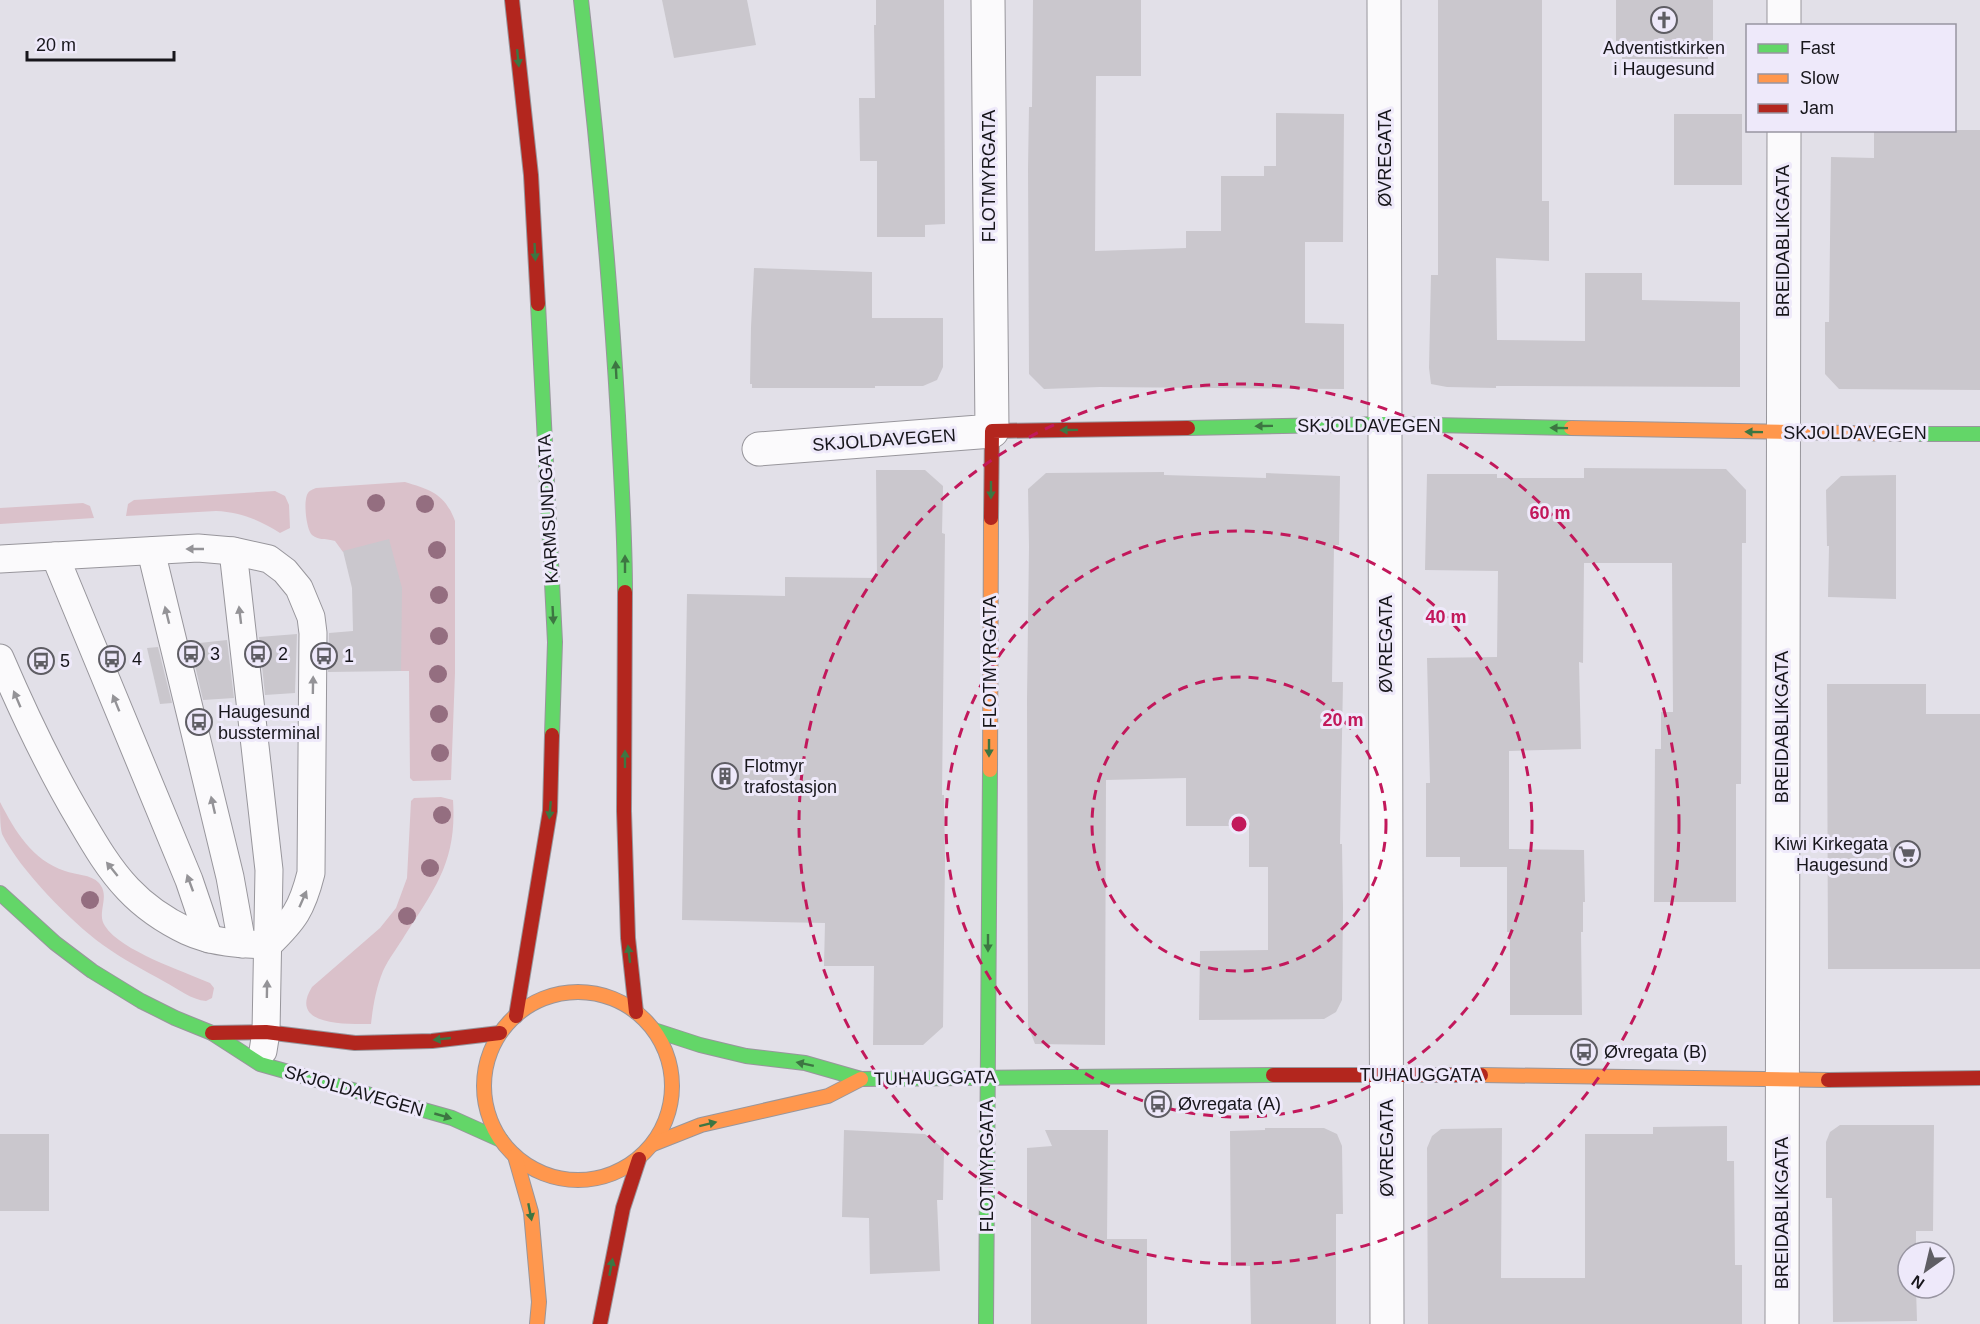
<svg xmlns="http://www.w3.org/2000/svg" width="1980" height="1324" font-family="Helvetica,sans-serif">
<style>
.green{fill:#dac1ca}
.building{fill:#cac7cd}
.lines{fill:none;stroke-linecap:round;stroke-linejoin:round}
.lane-casing{stroke:#98969c;stroke-width:29}
.street-casing{stroke:#98969c;stroke-width:35}
.fast-casing{stroke:#98969c;stroke-width:16}
.slow-casing{stroke:#98969c;stroke-width:16}
.jam-casing{stroke:#98969c;stroke-width:16}
.lane{stroke:#fbfafc;stroke-width:27}
.street{stroke:#fbfafc;stroke-width:33}
.fast{stroke:#63d668;stroke-width:14}
.slow{stroke:#ff974d;stroke-width:14}
.jam{stroke:#b3261e;stroke-width:14}
.tree{fill:#946e80}
.oneway{fill:#3d7642}
.oneway2{fill:#949397}
.ring{fill:none;stroke:#c2185b;stroke-width:3;stroke-dasharray:10 8}
.labels{text-anchor:middle;stroke-width:6;stroke-linejoin:round;paint-order:stroke}
.poi-label{font-size:18px;fill:#17161b;stroke:#eee9fa;text-anchor:start}
.street-label{font-size:18px;fill:#17161b;stroke:#eee9fa}
.centre{fill:#c2185b;stroke:#eee9fa;stroke-width:3}
.ring-label{font-size:18px;text-anchor:middle;font-weight:bold;fill:#c2185b;stroke:#eee9fa;stroke-width:6;stroke-linejoin:round;paint-order:stroke}
</style>
<rect width="100%" height="100%" fill="#e2e0e8"/>
<g class="green">
<path d="M 405,482 C 431,490 445,494 455,521 L 455,673 L 451,780 L 413,781 L 410,778 L 409,671 L 400,671 L 387,541 L 343,552 L 335,541 C 327,538 319,541 312,535 C 306,529 303,500 308,493 C 309,491 313,489 316,488 Z"/>
<path d="M 275,491 L 285,496 L 289,505 L 290,528 L 280,533 C 260,520 240,512 216,511 L 126,516 L 128,504 L 134,500 Z"/>
<path d="M 83,503 L 90,506 L 94,518 L 0,524 L 0,508 Z"/>
<path d="M 441,797 L 453,800 C 457,860 436,887 405,935 C 398,947 389,958 383,971 C 376,988 373,1006 371,1024 C 350,1024 287,1027 312,987 L 380,928 L 396,908 L 407,878 L 411,801 L 414,798 Z"/>
<path d="M 0,802 C 15,831 32,860 65,871 C 75,875 91,874 99,883 C 111,897 96,912 105,926 C 121,951 183,971 210,983 L 214,988 L 212,998 L 206,1001 C 192,1000 178,989 165,982 C 144,970 122,959 103,945 C 70,921 20,870 2,834 C 0,826 0,811 0,802 Z"/>
</g>
<g class="building">
<path d="M 662,0 L 747,0 L 756,45 L 674,58 Z"/>
<path d="M 876,0 L 944,0 L 945,224 L 925,225 L 925,237 L 877,237 L 877,161 L 860,161 L 859,98 L 875,98 L 874,25 L 876,25 Z"/>
<path d="M 1033,0 L 1141,0 L 1141,76 L 1096,76 L 1095,251 L 1186,248 L 1186,231 L 1221,231 L 1221,176 L 1264,176 L 1264,166 L 1276,166 L 1276,113 L 1344,114 L 1343,242 L 1305,242 L 1305,323 L 1344,324 L 1344,389 L 1100,387 L 1044,389 L 1029,374 L 1028,169 L 1029,107 L 1032,107 Z"/>
<path d="M 1438,0 L 1542,0 L 1542,201 L 1549,201 L 1549,261 L 1496,258 L 1497,340 L 1585,341 L 1585,273 L 1642,273 L 1642,300 L 1740,302 L 1740,387 L 1496,386 L 1496,388 L 1447,387 L 1431,384 L 1429,368 L 1431,275 L 1438,275 Z"/>
<path d="M 1616,0 L 1713,0 L 1713,40 L 1708,41 L 1708,59 L 1622,59 L 1622,41 L 1616,41 Z"/>
<rect x="1674" y="114" width="68" height="71"/>
<path d="M 1874,130 L 1980,130 L 1980,390 L 1839,389 L 1825,374 L 1825,322 L 1829,322 L 1831,157 L 1874,158 Z"/>
<path d="M 754,268 L 872,272 L 872,318 L 943,318 L 943,367 L 937,380 L 923,386 L 875,386 L 875,388 L 752,388 L 752,384 L 750,384 L 751,327 Z"/>
<path d="M 1584,468 L 1726,469 L 1746,490 L 1746,543 L 1742,543 L 1741,784 L 1736,784 L 1736,902 L 1654,902 L 1655,749 L 1661,749 L 1661,712 L 1673,712 L 1672,563 L 1584,563 L 1583,663 L 1579,662 L 1581,749 L 1509,751 L 1509,849 L 1584,850 L 1585,902 L 1583,902 L 1583,932 L 1581,932 L 1582,1015 L 1510,1015 L 1510,932 L 1507,932 L 1507,867 L 1460,867 L 1460,857 L 1426,857 L 1426,783 L 1430,783 L 1427,658 L 1497,657 L 1498,571 L 1425,570 L 1427,474 L 1497,474 L 1497,478 L 1584,478 Z"/>
<path d="M 876,470 L 925,470 L 943,486 L 942,533 L 945,534 L 942,795 L 944,795 L 945,860 L 943,1027 L 923,1045 L 873,1045 L 874,966 L 824,966 L 825,923 L 682,920 L 687,594 L 785,596 L 785,577 L 877,578 Z"/>
<path d="M 1164,472 L 1164,475 L 1266,478 L 1266,473 L 1340,476 L 1339,545 L 1334,545 L 1332,682 L 1343,682 L 1340,844 L 1342,844 L 1343,908 L 1342,1000 L 1336,1012 L 1324,1019 L 1199,1020 L 1200,951 L 1268,950 L 1268,867 L 1249,867 L 1249,826 L 1186,826 L 1186,778 L 1106,780 L 1105,1045 L 1035,1044 L 1028,1026 L 1027,699 L 1029,547 L 1028,489 L 1046,473 Z"/>
<path d="M 1896,475 L 1896,599 L 1828,597 L 1829,546 L 1827,546 L 1826,490 L 1841,476 Z"/>
<path d="M 389,539 L 402,588 L 401,671 L 328,672 L 329,633 L 353,631 L 352,588 L 343,551 Z"/>
<path d="M 297,634 L 295,693 L 265,695 L 259,637 Z"/>
<path d="M 227,640 L 234,698 L 203,700 L 190,644 Z"/>
<path d="M 158,647 L 172,703 L 160,704 L 147,648 Z"/>
<path d="M 1827,684 L 1926,684 L 1926,714 L 1980,714 L 1980,969 L 1828,969 Z"/>
<path d="M 1840,1125 L 1934,1125 L 1933,1231 L 1916,1231 L 1916,1252 L 1908,1252 L 1908,1288 L 1916,1288 L 1917,1321 L 1833,1322 L 1832,1198 L 1826,1198 L 1826,1142 L 1830,1132 Z"/>
<path d="M 1727,1126 L 1727,1161 L 1734,1161 L 1735,1265 L 1742,1265 L 1742,1324 L 1428,1324 L 1427,1148 L 1432,1136 L 1441,1129 L 1502,1128 L 1501,1278 L 1585,1278 L 1585,1134 L 1653,1134 L 1653,1127 Z"/>
<path d="M 1265,1128 L 1324,1128 L 1337,1134 L 1342,1146 L 1343,1214 L 1336,1214 L 1336,1324 L 1251,1324 L 1250,1266 L 1231,1266 L 1230,1131 L 1265,1130 Z"/>
<path d="M 844,1130 L 925,1134 L 944,1149 L 943,1200 L 937,1200 L 940,1271 L 870,1274 L 869,1218 L 842,1217 Z"/>
<path d="M 1045,1130 L 1108,1130 L 1107,1239 L 1147,1239 L 1147,1324 L 1031,1324 L 1031,1209 L 1027,1209 L 1027,1148 L 1052,1146 Z"/>
<rect x="0" y="1134" width="49" height="77"/>
</g>
<g class="lines">
<defs>
<g id="lane">
<path d="M 151,551 L 230,877 L 242,944"/>
<path d="M 233,551 L 269,870 L 266,1032 L 263,1051"/>
<path d="M 55,556 L 189,880 L 209,939"/>
<path d="M 0,559 L 198,548 L 233,551 L 269,559 L 285,571 L 299,588 L 311,617 L 313,633 L 311,873 C 302,909 294,920 268,945 C 240,944 213,943 187,931 C 166,921 144,906 128,889 C 109,869 95,845 81,821 C 50,769 24,714 0,658"/>
</g>
<g id="street">
<path d="M 1384,0 L 1387,1324"/>
<path d="M 1784,26 L 1784,0"/>
<path d="M 759,449 L 992,431 L 988,0"/>
<path d="M 1782,1324 L 1784,130"/>
</g>
<g id="fast">
<path d="M 581,0 C 597,138 610,277 618,416 C 621,475 625,533 625,592"/>
<path d="M 538,304 L 555,642 L 552,735"/>
<path d="M 1188,428 L 1386,424 L 1571,428"/>
<path d="M 1902,434 L 1980,434"/>
<path d="M 0,893 L 55,943 L 92,971 L 141,1001 L 175,1018 L 212,1033 L 260,1064 L 452,1118 L 501,1140"/>
<path d="M 654,1030 L 700,1045 L 746,1056 L 805,1063 L 861,1079 L 1273,1075"/>
<path d="M 986,1324 L 990,770"/>
</g>
<g id="slow">
<path d="M 1571,428 L 1902,434"/>
<path d="M 990,770 L 991,518"/>
<circle cx="578" cy="1086" r="94"/>
<path d="M 1481,1075 L 1828,1080"/>
<path d="M 653,1144 L 701,1125 L 828,1096 L 861,1079"/>
<path d="M 515,1156 L 531,1212 L 539,1302 L 537,1324"/>
</g>
<g id="jam">
<path d="M 512,0 L 531,175 L 538,304"/>
<path d="M 991,518 L 992,431 L 1188,428"/>
<path d="M 625,592 L 624,811 L 628,938 L 636,1012"/>
<path d="M 516,1016 L 550,811 L 552,735"/>
<path d="M 212,1033 L 266,1032 L 355,1043 L 432,1041 L 500,1033"/>
<path d="M 1273,1075 L 1481,1075"/>
<path d="M 1828,1080 L 1980,1078"/>
<path d="M 600,1324 L 623,1208 L 639,1159"/>
</g>
</defs>
<use href="#lane" class="lane-casing"/>
<use href="#street" class="street-casing"/>
<use href="#fast" class="fast-casing"/>
<use href="#slow" class="slow-casing"/>
<use href="#jam" class="jam-casing"/>
<use href="#lane" class="lane"/>
<use href="#street" class="street"/>
<use href="#fast" class="fast"/>
<use href="#slow" class="slow"/>
<use href="#jam" class="jam"/>
</g>
<g class="tree">
<circle cx="376" cy="503" r="9"/>
<circle cx="425" cy="504" r="9"/>
<circle cx="437" cy="550" r="9"/>
<circle cx="439" cy="595" r="9"/>
<circle cx="439" cy="636" r="9"/>
<circle cx="438" cy="674" r="9"/>
<circle cx="439" cy="714" r="9"/>
<circle cx="440" cy="753" r="9"/>
<circle cx="442" cy="815" r="9"/>
<circle cx="430" cy="868" r="9"/>
<circle cx="90" cy="900" r="9"/>
<circle cx="407" cy="916" r="9"/>
</g>
<defs><path id="oneway-solid" d="M-6-.8H1V-3.2L6.5 0L1 3.2V.8H-6Z" transform="scale(1.5)"/></defs>
<g class="oneway">
<use href="#oneway-solid" transform="translate(518 58) rotate(84)"/>
<use href="#oneway-solid" transform="translate(535 252) rotate(87)"/>
<use href="#oneway-solid" transform="translate(616 370) rotate(-93)"/>
<use href="#oneway-solid" transform="translate(1264 426) rotate(179)"/>
<use href="#oneway-solid" transform="translate(1559 428) rotate(-179)"/>
<use href="#oneway-solid" transform="translate(1069 430) rotate(179)"/>
<use href="#oneway-solid" transform="translate(1754 432) rotate(-179)"/>
<use href="#oneway-solid" transform="translate(991 490) rotate(90)"/>
<use href="#oneway-solid" transform="translate(625 564) rotate(-90)"/>
<use href="#oneway-solid" transform="translate(553 615) rotate(87)"/>
<use href="#oneway-solid" transform="translate(989 748) rotate(90)"/>
<use href="#oneway-solid" transform="translate(625 759) rotate(-90)"/>
<use href="#oneway-solid" transform="translate(550 810) rotate(95)"/>
<use href="#oneway-solid" transform="translate(988 943) rotate(90)"/>
<use href="#oneway-solid" transform="translate(629 954) rotate(-97)"/>
<use href="#oneway-solid" transform="translate(442 1039) rotate(174)"/>
<use href="#oneway-solid" transform="translate(805 1064) rotate(-168)"/>
<use href="#oneway-solid" transform="translate(443 1116) rotate(16)"/>
<use href="#oneway-solid" transform="translate(708 1124) rotate(-14)"/>
<use href="#oneway-solid" transform="translate(530 1212) rotate(79)"/>
<use href="#oneway-solid" transform="translate(611 1267) rotate(-79)"/>
</g>
<g class="oneway2">
<use href="#oneway-solid" transform="translate(195 549) rotate(180)"/>
<use href="#oneway-solid" transform="translate(167 615) rotate(-104)"/>
<use href="#oneway-solid" transform="translate(240 615) rotate(-97)"/>
<use href="#oneway-solid" transform="translate(313 685) rotate(-89)"/>
<use href="#oneway-solid" transform="translate(17 699) rotate(-113)"/>
<use href="#oneway-solid" transform="translate(116 703) rotate(-112)"/>
<use href="#oneway-solid" transform="translate(213 805) rotate(-103)"/>
<use href="#oneway-solid" transform="translate(112 869) rotate(-129)"/>
<use href="#oneway-solid" transform="translate(190 883) rotate(-110)"/>
<use href="#oneway-solid" transform="translate(303 899) rotate(-66)"/>
<use href="#oneway-solid" transform="translate(267 989) rotate(-89)"/>
</g>
<g class="ring">
<circle cx="1239" cy="824" r="147"/>
<circle cx="1239" cy="824" r="293"/>
<circle cx="1239" cy="824" r="440"/>
</g>
<defs>
<symbol id="church-ring" viewBox="-11 -11 22 22"><circle r="9.5" fill="#eee9fa" stroke="#5e5d63" stroke-width="1.5"/><path d="M-1.2-6h2.4v3.5h3.3v2.4h-3.3V6h-2.4V-.1h-3.3v-2.4h3.3Z" fill="#5e5d63"/></symbol>
<symbol id="bus-ring" viewBox="-11 -11 22 22"><circle r="9.5" fill="#eee9fa" stroke="#5e5d63" stroke-width="1.5"/><path d="M-5-6H5V4H4V6H2V4H-2V6H-4V4H-5ZM-3.5-4V0h7V-4ZM-3.5 1.2v1.5H-2V1.2ZM2 1.2v1.5H3.5V1.2Z" fill="#5e5d63"/></symbol>
<symbol id="building-ring" viewBox="-11 -11 22 22"><circle r="9.5" fill="#eee9fa" stroke="#5e5d63" stroke-width="1.5"/><path d="M-4-6H4V6H1V3H-1V6H-4ZM-2.5-4.3h1.7v1.8h-1.7ZM.8-4.3h1.7v1.8H.8ZM-2.5-1h1.7V.8h-1.7ZM.8-1h1.7V.8H.8Z" fill="#5e5d63"/></symbol>
<symbol id="supermarket-ring" viewBox="-11 -11 22 22"><circle r="9.5" fill="#eee9fa" stroke="#5e5d63" stroke-width="1.5"/><path d="M-6-5.5h2.5l.6 2H6L4.5 2H-2.5L-4.4-4H-6ZM-1.5 3.2a1.3 1.3 0 1 0 .1 0ZM3 3.2a1.3 1.3 0 1 0 .1 0Z" fill="#5e5d63"/></symbol>
</defs>
<g fill-rule="evenodd">
<use href="#church-ring" x="1649" y="5" width="30" height="30"/>
<use href="#bus-ring" x="176" y="639" width="30" height="30"/>
<use href="#bus-ring" x="243" y="639" width="30" height="30"/>
<use href="#bus-ring" x="309" y="641" width="30" height="30"/>
<use href="#bus-ring" x="97" y="644" width="30" height="30"/>
<use href="#bus-ring" x="26" y="646" width="30" height="30"/>
<use href="#bus-ring" x="184" y="707" width="30" height="30"/>
<use href="#building-ring" x="710" y="761" width="30" height="30"/>
<use href="#supermarket-ring" x="1892" y="839" width="30" height="30"/>
<use href="#bus-ring" x="1569" y="1037" width="30" height="30"/>
<use href="#bus-ring" x="1143" y="1089" width="30" height="30"/>
</g>
<g class="labels">
<g class="poi-label">
<text x="1664" y="54" text-anchor="middle">Adventistkirken<tspan x="1664" dy="21">i Haugesund</tspan></text>
<text x="210" y="660">3</text>
<text x="278" y="660">2</text>
<text x="344" y="662">1</text>
<text x="132" y="665">4</text>
<text x="60" y="667">5</text>
<text x="218" y="718">Haugesund<tspan x="218" dy="21">bussterminal</tspan></text>
<text x="744" y="772">Flotmyr<tspan x="744" dy="21">trafostasjon</tspan></text>
<text x="1888" y="850" text-anchor="end">Kiwi Kirkegata<tspan x="1888" dy="21">Haugesund</tspan></text>
<text x="1604" y="1058">Øvregata (B)</text>
<text x="1178" y="1110">Øvregata (A)</text>
</g>
<g class="street-label">
<text transform="translate(1385 158) rotate(-90)" y="6">ØVREGATA</text>
<text transform="translate(989 176) rotate(-90)" y="6">FLOTMYRGATA</text>
<text transform="translate(1783 241) rotate(-90)" y="6">BREIDABLIKGATA</text>
<text x="1369" y="432">SKJOLDAVEGEN</text>
<text x="1855" y="439">SKJOLDAVEGEN</text>
<text transform="translate(884 440) rotate(-4)" y="6">SKJOLDAVEGEN</text>
<text transform="translate(548 509) rotate(-93)" y="6">KARMSUNDGATA</text>
<text transform="translate(1386 644) rotate(-90)" y="6">ØVREGATA</text>
<text transform="translate(990 662) rotate(-90)" y="6">FLOTMYRGATA</text>
<text transform="translate(1782 727) rotate(-90)" y="6">BREIDABLIKGATA</text>
<text x="1421" y="1081">TUHAUGGATA</text>
<text transform="translate(935 1078) rotate(-1)" y="6">TUHAUGGATA</text>
<text transform="translate(354 1091) rotate(16)" y="6">SKJOLDAVEGEN</text>
<text transform="translate(1387 1148) rotate(-90)" y="6">ØVREGATA</text>
<text transform="translate(987 1166) rotate(-90)" y="6">FLOTMYRGATA</text>
<text transform="translate(1782 1213) rotate(-90)" y="6">BREIDABLIKGATA</text>
</g>
</g>
<circle cx="1239" cy="824" r="9" class="centre"/>
<g class="ring-label">
<text x="1550" y="519">60 m</text>
<text x="1446" y="623">40 m</text>
<text x="1343" y="726">20 m</text>
</g>
<rect x="1746" y="24" width="210" height="108" fill="#eee9fa" stroke="#9895a1" stroke-width="1.5"/>
<rect x="1758" y="44" width="30" height="9" fill="#63d668" stroke="#9895a1" stroke-width="1.5"/>
<text x="1800" y="54" font-size="18" fill="#17161b">Fast</text>
<rect x="1758" y="74" width="30" height="9" fill="#ff974d" stroke="#9895a1" stroke-width="1.5"/>
<text x="1800" y="84" font-size="18" fill="#17161b">Slow</text>
<rect x="1758" y="104" width="30" height="9" fill="#b3261e" stroke="#9895a1" stroke-width="1.5"/>
<text x="1800" y="114" font-size="18" fill="#17161b">Jam</text>
<g transform="translate(1926 1270) rotate(214)"><circle r="28" fill="#eee9fa" stroke="#9895a1" stroke-width="1.5"/>
<path d="M0-4.5L10 22L0 15L-10 22Z" fill="#5e5d63"/>
<text y="-9" font-size="16" font-weight="bold" text-anchor="middle" fill="#17161b">N</text>
</g>
<path d="M27 51v9h147v-9" fill="none" stroke="#17161b" stroke-width="3"/>
<text x="36" y="51" font-size="18" fill="#17161b" stroke="#eee9fa" stroke-width="4.5" paint-order="stroke">20 m</text>
</svg>
